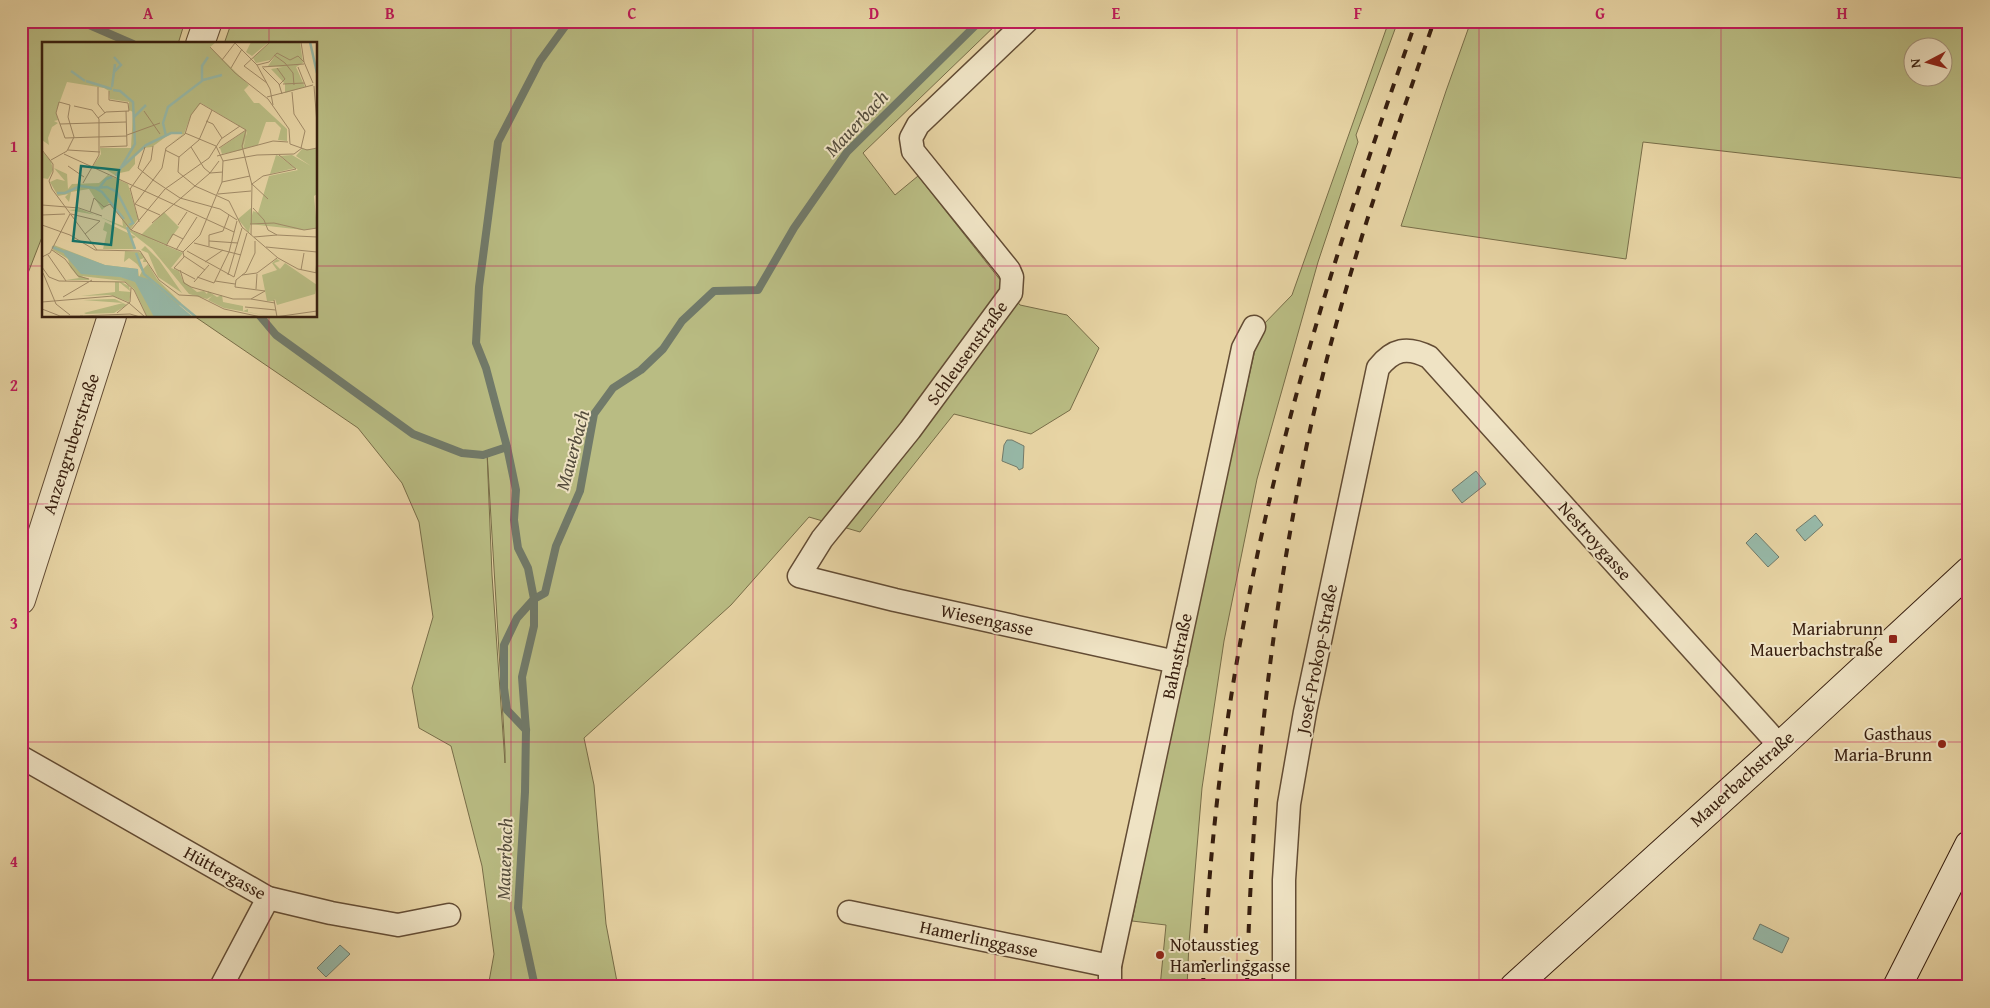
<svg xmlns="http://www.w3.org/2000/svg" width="1990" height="1008" font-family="'Gentium Book Plus',serif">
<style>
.green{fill:#b9bc83;stroke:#786d48;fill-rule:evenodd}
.water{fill:#97b8a7;stroke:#717a6a}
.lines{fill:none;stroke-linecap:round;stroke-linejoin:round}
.stream{stroke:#717a6a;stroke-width:8}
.minor-casing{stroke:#634c34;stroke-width:25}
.tertiary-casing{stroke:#634c34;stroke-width:30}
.secondary-casing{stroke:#371e0e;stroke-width:30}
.minor{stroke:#efe3c4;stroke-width:22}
.tertiary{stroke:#efe3c4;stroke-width:28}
.secondary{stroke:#efe3c4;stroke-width:28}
.rail{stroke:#371e0e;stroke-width:4;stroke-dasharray:9 9;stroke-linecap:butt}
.grid{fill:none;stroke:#c2185b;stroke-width:1;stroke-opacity:0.55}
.poi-dot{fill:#8f2418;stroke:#efe3c4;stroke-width:2}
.labels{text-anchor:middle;stroke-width:4;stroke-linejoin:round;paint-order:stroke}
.street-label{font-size:18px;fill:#371e0e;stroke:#efe3c4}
.poi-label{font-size:18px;fill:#371e0e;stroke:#efe3c4;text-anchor:end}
.water-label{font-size:19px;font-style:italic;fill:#544c3c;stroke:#efe3c4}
.inset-river{fill:none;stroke:#97b8a7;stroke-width:2.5}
.inset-road{fill:none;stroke:#a18b68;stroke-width:1}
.view{fill:#0f766e;fill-opacity:0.15;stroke:#0f766e;stroke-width:2.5}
.inset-edge{fill:none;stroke:#371e0e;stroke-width:2.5}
.neatline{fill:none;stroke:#c2185b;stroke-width:2}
.grid-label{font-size:16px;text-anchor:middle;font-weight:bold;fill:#c2185b}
</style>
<rect width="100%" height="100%" fill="#e7d4a4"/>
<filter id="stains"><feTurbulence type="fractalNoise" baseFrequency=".004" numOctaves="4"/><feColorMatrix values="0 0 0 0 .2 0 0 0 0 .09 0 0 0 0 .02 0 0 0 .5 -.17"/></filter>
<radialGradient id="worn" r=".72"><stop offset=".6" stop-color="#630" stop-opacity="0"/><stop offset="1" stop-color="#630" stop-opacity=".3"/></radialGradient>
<g class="green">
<path d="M 21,21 L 185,21 L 178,44 L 44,44 L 44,232 L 21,291 Z"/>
<path d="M 232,21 L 1000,21 L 863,153 L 895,195 L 918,176 L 1020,305 L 1067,315 L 1099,348 L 1070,410 L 1031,434 L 954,414 L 860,532 L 809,517 L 731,605 L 584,738 L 594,785 L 606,924 L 618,987 L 488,987 L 494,954 L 482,866 L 451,746 L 419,728 L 412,688 L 433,617 L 419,522 L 402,483 L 358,428 L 194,316 L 316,316 L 316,44 L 224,44 ZM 487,452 L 505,751 L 505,763 L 492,575 Z"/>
<path d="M 1389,21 L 1398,21 L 1356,135 L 1358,142 L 1318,262 L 1257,479 L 1224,641 L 1202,788 L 1189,943 L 1187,987 L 1160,987 L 1166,925 L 1132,921 L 1193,621 L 1260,328 L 1292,295 Z"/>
<path d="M 1471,21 L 1969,21 L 1969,179 L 1643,142 L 1626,259 L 1401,226 L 1446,91 ZM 1912,48 L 1942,48 L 1942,78 L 1912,78 Z"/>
</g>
<g class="water">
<path d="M 1007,440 L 1012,440 L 1024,446 L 1023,468 L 1019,470 L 1017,467 L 1002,461 L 1004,445 Z"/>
<path d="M 1476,471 L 1486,484 L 1462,503 L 1452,490 Z"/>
<path d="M 1815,515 L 1823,525 L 1805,541 L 1796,530 Z"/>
<path d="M 1756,533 L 1779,557 L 1768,567 L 1746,543 Z"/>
<path d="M 1760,924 L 1789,938 L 1782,953 L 1753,939 Z"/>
<path d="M 340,945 L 350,954 L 326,977 L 317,968 Z"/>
</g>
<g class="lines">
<g class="stream">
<path d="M 80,21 L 133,44"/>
<path d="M 260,316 L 276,335 L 413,434 L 462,453 L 483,455 L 507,447"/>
<path d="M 526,730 L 507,710 L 504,688 L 504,645 L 517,618 L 534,599 L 528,568 L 518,548 L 514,520 L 516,490 L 507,447 L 486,368 L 476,343 L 479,287 L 498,142 L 540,61 L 569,21"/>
<path d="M 535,987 L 518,908 L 525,792 L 526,730 L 522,677 L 534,626 L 534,599 L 545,593 L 556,546 L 580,491 L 594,414 L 613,388 L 641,370 L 663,349 L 682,321 L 714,291 L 758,290 L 794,228 L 847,152 L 980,21"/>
</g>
<defs>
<g id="minor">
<path d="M 1027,21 L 918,125 L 911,138 L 913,151 L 1009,270 L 1012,277 L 1011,293 L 910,430 L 822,539 L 799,576 L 895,600 L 1176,662"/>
<path d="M 21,757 L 268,898 L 331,913 L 398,925 L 449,915"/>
<path d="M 849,912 L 1110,966"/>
<path d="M 221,987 L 268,898"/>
<path d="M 1110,987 L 1110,966 L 1243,348 L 1254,327"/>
<path d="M 1284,987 L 1284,880 L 1289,804 L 1305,712 L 1378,368 C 1393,349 1407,346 1429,357 L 1780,746"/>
</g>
<g id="tertiary">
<path d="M 200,44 L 208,21"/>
<path d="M 21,600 L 112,316"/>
</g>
<g id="secondary">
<path d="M 1514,987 L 1780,746 L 1969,571"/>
<path d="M 1897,987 L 1969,845"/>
</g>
</defs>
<use href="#minor" class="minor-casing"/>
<use href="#tertiary" class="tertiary-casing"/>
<use href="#secondary" class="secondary-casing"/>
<use href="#minor" class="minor"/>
<use href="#tertiary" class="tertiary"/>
<use href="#secondary" class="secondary"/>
<g class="rail">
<path d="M 1203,987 C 1208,857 1223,728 1248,601 C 1286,403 1349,211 1416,21"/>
<path d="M 1247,987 C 1251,801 1269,626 1307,444 C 1337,300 1386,160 1434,21"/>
</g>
</g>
<path class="grid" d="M 269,21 L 269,44M 511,21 L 511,987M 753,21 L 753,987M 995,21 L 995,987M 1237,21 L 1237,987M 1479,21 L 1479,987M 1721,21 L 1721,987M 21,266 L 44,266M 316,266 L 1969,266M 269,316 L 269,987M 21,504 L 1969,504M 21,742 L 1969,742"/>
<g class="poi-dot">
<rect x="1888" y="634" width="10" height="10" rx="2.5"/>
<circle cx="1942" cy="744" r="5"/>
<circle cx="1160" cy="955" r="5"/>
</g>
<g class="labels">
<g class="street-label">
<text transform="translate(967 353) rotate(-54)" y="6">Schleusenstraße</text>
<text transform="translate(71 444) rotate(-72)" y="6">Anzengruberstraße</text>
<text transform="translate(1595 541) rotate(48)" y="6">Nestroygasse</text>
<text transform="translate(987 620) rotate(12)" y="6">Wiesengasse</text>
<text transform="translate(1177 656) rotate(-78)" y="6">Bahnstraße</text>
<text transform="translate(1317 659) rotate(-79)" y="6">Josef-Prokop-Straße</text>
<text transform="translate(1742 779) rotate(-42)" y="6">Mauerbachstraße</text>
<text transform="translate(225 873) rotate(29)" y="6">Hüttergasse</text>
<text transform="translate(979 939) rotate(12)" y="6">Hamerlinggasse</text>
</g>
<g class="poi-label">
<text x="1883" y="635">Mariabrunn<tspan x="1883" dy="21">Mauerbachstraße</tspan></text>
<text x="1932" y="740">Gasthaus<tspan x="1932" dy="21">Maria-Brunn</tspan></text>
<text x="1170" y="951" text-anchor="start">Notausstieg<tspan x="1170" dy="21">Hamerlinggasse</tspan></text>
</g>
<g class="water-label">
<text transform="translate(856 123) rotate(-47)" y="7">Mauerbach</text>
<text transform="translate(572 450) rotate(-75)" y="7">Mauerbach</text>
<text transform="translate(504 859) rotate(-88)" y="7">Mauerbach</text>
</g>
</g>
<g transform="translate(42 42)">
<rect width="275" height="275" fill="#e7d4a4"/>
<path d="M 0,0 L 174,0 L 168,5 L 207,43 L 202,48 L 212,61 L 217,61 L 245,87 L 245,99 L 236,98 L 239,86 L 233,80 L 224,80 L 216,103 L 201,107 L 204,95 L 200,108 L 180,112 L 178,106 L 203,89 L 205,94 L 204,88 L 159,61 L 149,73 L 142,92 L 129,101 L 141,92 L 129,91 L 110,105 L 100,106 L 93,113 L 93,122 L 87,129 L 78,131 L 76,135 L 60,125 L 51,124 L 59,112 L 58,106 L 89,106 L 91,70 L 87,68 L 87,60 L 68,57 L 67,49 L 62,46 L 25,40 L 14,70 L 16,78 L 12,79 L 16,81 L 10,85 L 6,96 L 7,103 L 0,98 ZM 209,0 L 227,0 L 210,14 L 204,10 ZM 228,0 L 258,0 L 261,21 L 254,25 L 263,45 L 243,51 L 243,42 L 229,27 L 241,25 L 226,24 L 235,11 L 228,18 L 214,21 L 211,16 ZM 260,107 L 275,107 L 275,152 L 272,154 L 275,186 L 262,188 L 208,182 L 211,169 L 216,171 L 227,134 L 256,128 L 238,114 L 250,113 L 269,124 L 254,114 ZM 0,109 L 9,119 L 11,128 L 6,137 L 0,136 ZM 234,113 L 237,114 L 253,126 L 228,132 ZM 12,126 L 25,132 L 26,147 L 30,142 L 57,141 L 66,133 L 86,142 L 96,177 L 88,188 L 141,211 L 129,226 L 137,229 L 141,239 L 155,250 L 162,249 L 165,252 L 166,249 L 175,255 L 180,253 L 181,260 L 201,264 L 201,269 L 206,267 L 206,270 L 226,274 L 182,266 L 166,258 L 170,254 L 165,257 L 147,252 L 110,207 L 87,189 L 84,183 L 85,188 L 54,173 L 26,168 L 38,167 L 81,184 L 80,176 L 68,160 L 60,168 L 47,147 L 29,150 L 27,160 L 23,155 L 26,152 L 16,154 L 8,140 L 15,137 L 23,139 ZM 209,166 L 210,172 L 207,191 L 196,177 ZM 122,170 L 137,185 L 124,203 L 99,193 ZM 63,180 L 94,195 L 90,197 L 94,207 L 61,207 L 65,190 L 61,188 ZM 12,203 L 63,223 L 96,227 L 97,235 L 100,229 L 95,222 L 87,216 L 82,220 L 83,209 L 97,210 L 100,212 L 105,220 L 101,220 L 102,216 L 97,218 L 101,227 L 106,222 L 115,237 L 139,261 L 131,275 L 105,275 L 92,247 L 82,239 L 39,234 L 48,238 L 24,238 L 37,236 L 28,225 L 26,217 L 11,208 ZM 103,204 L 117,218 L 140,251 L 116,235 L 106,211 L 99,208 ZM 235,217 L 238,219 L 232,221 L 238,227 L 243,221 L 275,243 L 273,252 L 235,263 L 233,257 L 232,259 L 225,259 L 220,233 L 235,228 L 230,221 ZM 63,239 L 79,240 L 87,244 L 88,249 L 77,240 L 77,249 L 89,250 L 87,260 L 68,253 L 39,254 L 73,250 L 73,240 ZM 70,257 L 73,257 L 85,263 L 72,271 L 44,272 L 42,271 L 81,261 L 41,258 Z" fill="#b9bc83"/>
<path d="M 23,208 L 63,223 L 96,227 L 96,234 L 106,237 L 151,275 L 112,275 L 93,240 L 78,235 L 39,232 L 22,212 Z" fill="#97b8a7"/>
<path class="inset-river" d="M 268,0 L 275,31M 29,29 L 43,39M 72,30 L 79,23 L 72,15M 161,38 L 180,33M 44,39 L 70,47M 70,45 L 73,22M 71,48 L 78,49 L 91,60 L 93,102 L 74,134M 92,75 L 104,63M 124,94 L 121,81 L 126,65 L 160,39 L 160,24 L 166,15M 80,125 L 104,103 L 129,91 L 140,91M 58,145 L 64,137 L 70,135M 53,146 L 65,145 L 75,150 L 91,181 L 87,183M 15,151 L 23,151 L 38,144 L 53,146 L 60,150 L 82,177M 85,185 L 93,207M 10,205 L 25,211M 94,211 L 102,232 L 154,275"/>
<path class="inset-road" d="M 192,0 L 215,23 L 228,47 L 231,63M 259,0 L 262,20 L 271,41M 168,5 L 193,31 L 226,57 L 247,87 L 248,102 L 265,108 L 275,106M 232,13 L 243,21 L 251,31 L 252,43M 180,18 L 193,1M 215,23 L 227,20 L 235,11 L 248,18 L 256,14 L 262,20M 220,25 L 262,22M 256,25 L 264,45M 189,26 L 200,7M 221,26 L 237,42 L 240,52M 235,26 L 243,37 L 237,43M 225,41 L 202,24 L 228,0M 241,42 L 262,41M 272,44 L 275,82M 56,45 L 56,62 L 63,71M 250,50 L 252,72 L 263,89 L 259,106M 225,55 L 271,43M 32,64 L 50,68 L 57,77 L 57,113 L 41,141M 170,68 L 157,98 L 137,115 L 136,130 L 153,144 L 187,159 L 200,185 L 236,216 L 256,227 L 275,231M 102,69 L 118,92M 56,76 L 64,70 L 87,69 L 86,61 L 67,58 L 67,49M 164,79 L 171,82 L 180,96M 18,82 L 84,80M 143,91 L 174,104M 85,93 L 118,81M 32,95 L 26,75 L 28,63 L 17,60 L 14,71 L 23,96 L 85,94M 58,105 L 85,104 L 84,69M 103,105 L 96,126 L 111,138 L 138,156 L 178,167 L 195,178M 149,105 L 162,126 L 168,131 L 181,130M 177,106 L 204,88M 0,108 L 11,122 L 11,130 L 7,139 L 10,147 L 55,208M 26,108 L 58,110M 123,108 L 137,115M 22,112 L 192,190M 237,113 L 254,127M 175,114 L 231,99 L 246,100M 9,118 L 25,109 L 32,95M 181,119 L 215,113 L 252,112 L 260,106M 26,124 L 42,135M 180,140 L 208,134M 210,142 L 226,157M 88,146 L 97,180M 88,147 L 109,118 L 111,104M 176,152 L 209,149M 0,163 L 37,166 L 60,174M 211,166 L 222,178 L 226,188 L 235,193 L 275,195M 48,170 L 52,156 L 62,165 L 68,162 L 89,188 L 141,210M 29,172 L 58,179 L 43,192M 0,173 L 23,172M 118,173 L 93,162 L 120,126 L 124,106 L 143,92 L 149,73 L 158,61 L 204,88 L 200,104 L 210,143M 110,181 L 168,131 L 177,119M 208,182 L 232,181 L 262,188 L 275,186M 0,183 L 28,193 L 53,208 L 98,209 L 117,238 L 137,253 L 156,254 L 182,267 L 219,275M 136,183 L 145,170M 89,188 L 123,147 L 167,116 L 179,97 L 198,84M 209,193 L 210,142 L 221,134 L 254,127M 212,195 L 235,193M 167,199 L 196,201M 213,199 L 213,211 L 204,230 L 194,238 L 193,245 L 223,249 L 209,257 L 233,261M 152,201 L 199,213M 124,204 L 131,192 L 141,197M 167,204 L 167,193 L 181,189 L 187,173M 224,205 L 275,210M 10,208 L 23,217 L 36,234 L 47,237M 134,208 L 155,175M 145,209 L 192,235M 141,210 L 158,193 L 180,140 L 181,119 L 174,104M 141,210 L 142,215 L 132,226 L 153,237M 6,213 L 24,239M 142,214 L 163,228M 0,215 L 8,211 L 28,172M 163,220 L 181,208M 0,225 L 7,235 L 17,239 L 83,240 L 92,248 L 105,275M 138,228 L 142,241 L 149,245 L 191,257 L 209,257M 259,228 L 262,211M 1,231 L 14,262 L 28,273M 274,231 L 275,214M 186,233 L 200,186M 200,233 L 215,231 L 235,216M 155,235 L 172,241M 192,235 L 205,191M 173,239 L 193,242M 152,240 L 167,223M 172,241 L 187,210 L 195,179M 214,247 L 215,232M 21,255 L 50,238M 232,258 L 235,275M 0,260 L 71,254 L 87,261 L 103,275M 203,265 L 234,268M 0,267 L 18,274 L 41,274M 75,271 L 88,260 L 89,246M 38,274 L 88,272 L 98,275M 233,275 L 275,269"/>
<path class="view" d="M 39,124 L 77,128 L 69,203 L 31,199 Z"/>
<rect width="275" height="275" class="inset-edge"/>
</g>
<rect width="1990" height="1008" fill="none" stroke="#e7d4a4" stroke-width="55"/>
<g transform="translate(1928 62) rotate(264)"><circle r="24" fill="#efe3c4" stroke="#a5947b"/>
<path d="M0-4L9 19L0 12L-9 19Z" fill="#8f2418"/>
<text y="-8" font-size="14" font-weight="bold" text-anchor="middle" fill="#371e0e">N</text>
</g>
<rect x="28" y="28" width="1934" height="952" class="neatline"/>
<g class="grid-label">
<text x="148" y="19">A</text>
<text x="390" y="19">B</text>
<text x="632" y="19">C</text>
<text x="874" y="19">D</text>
<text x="1116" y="19">E</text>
<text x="1358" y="19">F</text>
<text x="1600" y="19">G</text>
<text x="1842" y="19">H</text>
<text x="14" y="152">1</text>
<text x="14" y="391">2</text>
<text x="14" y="629">3</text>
<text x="14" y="867">4</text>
</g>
<rect width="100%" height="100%" filter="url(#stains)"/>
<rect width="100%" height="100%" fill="url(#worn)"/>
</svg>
